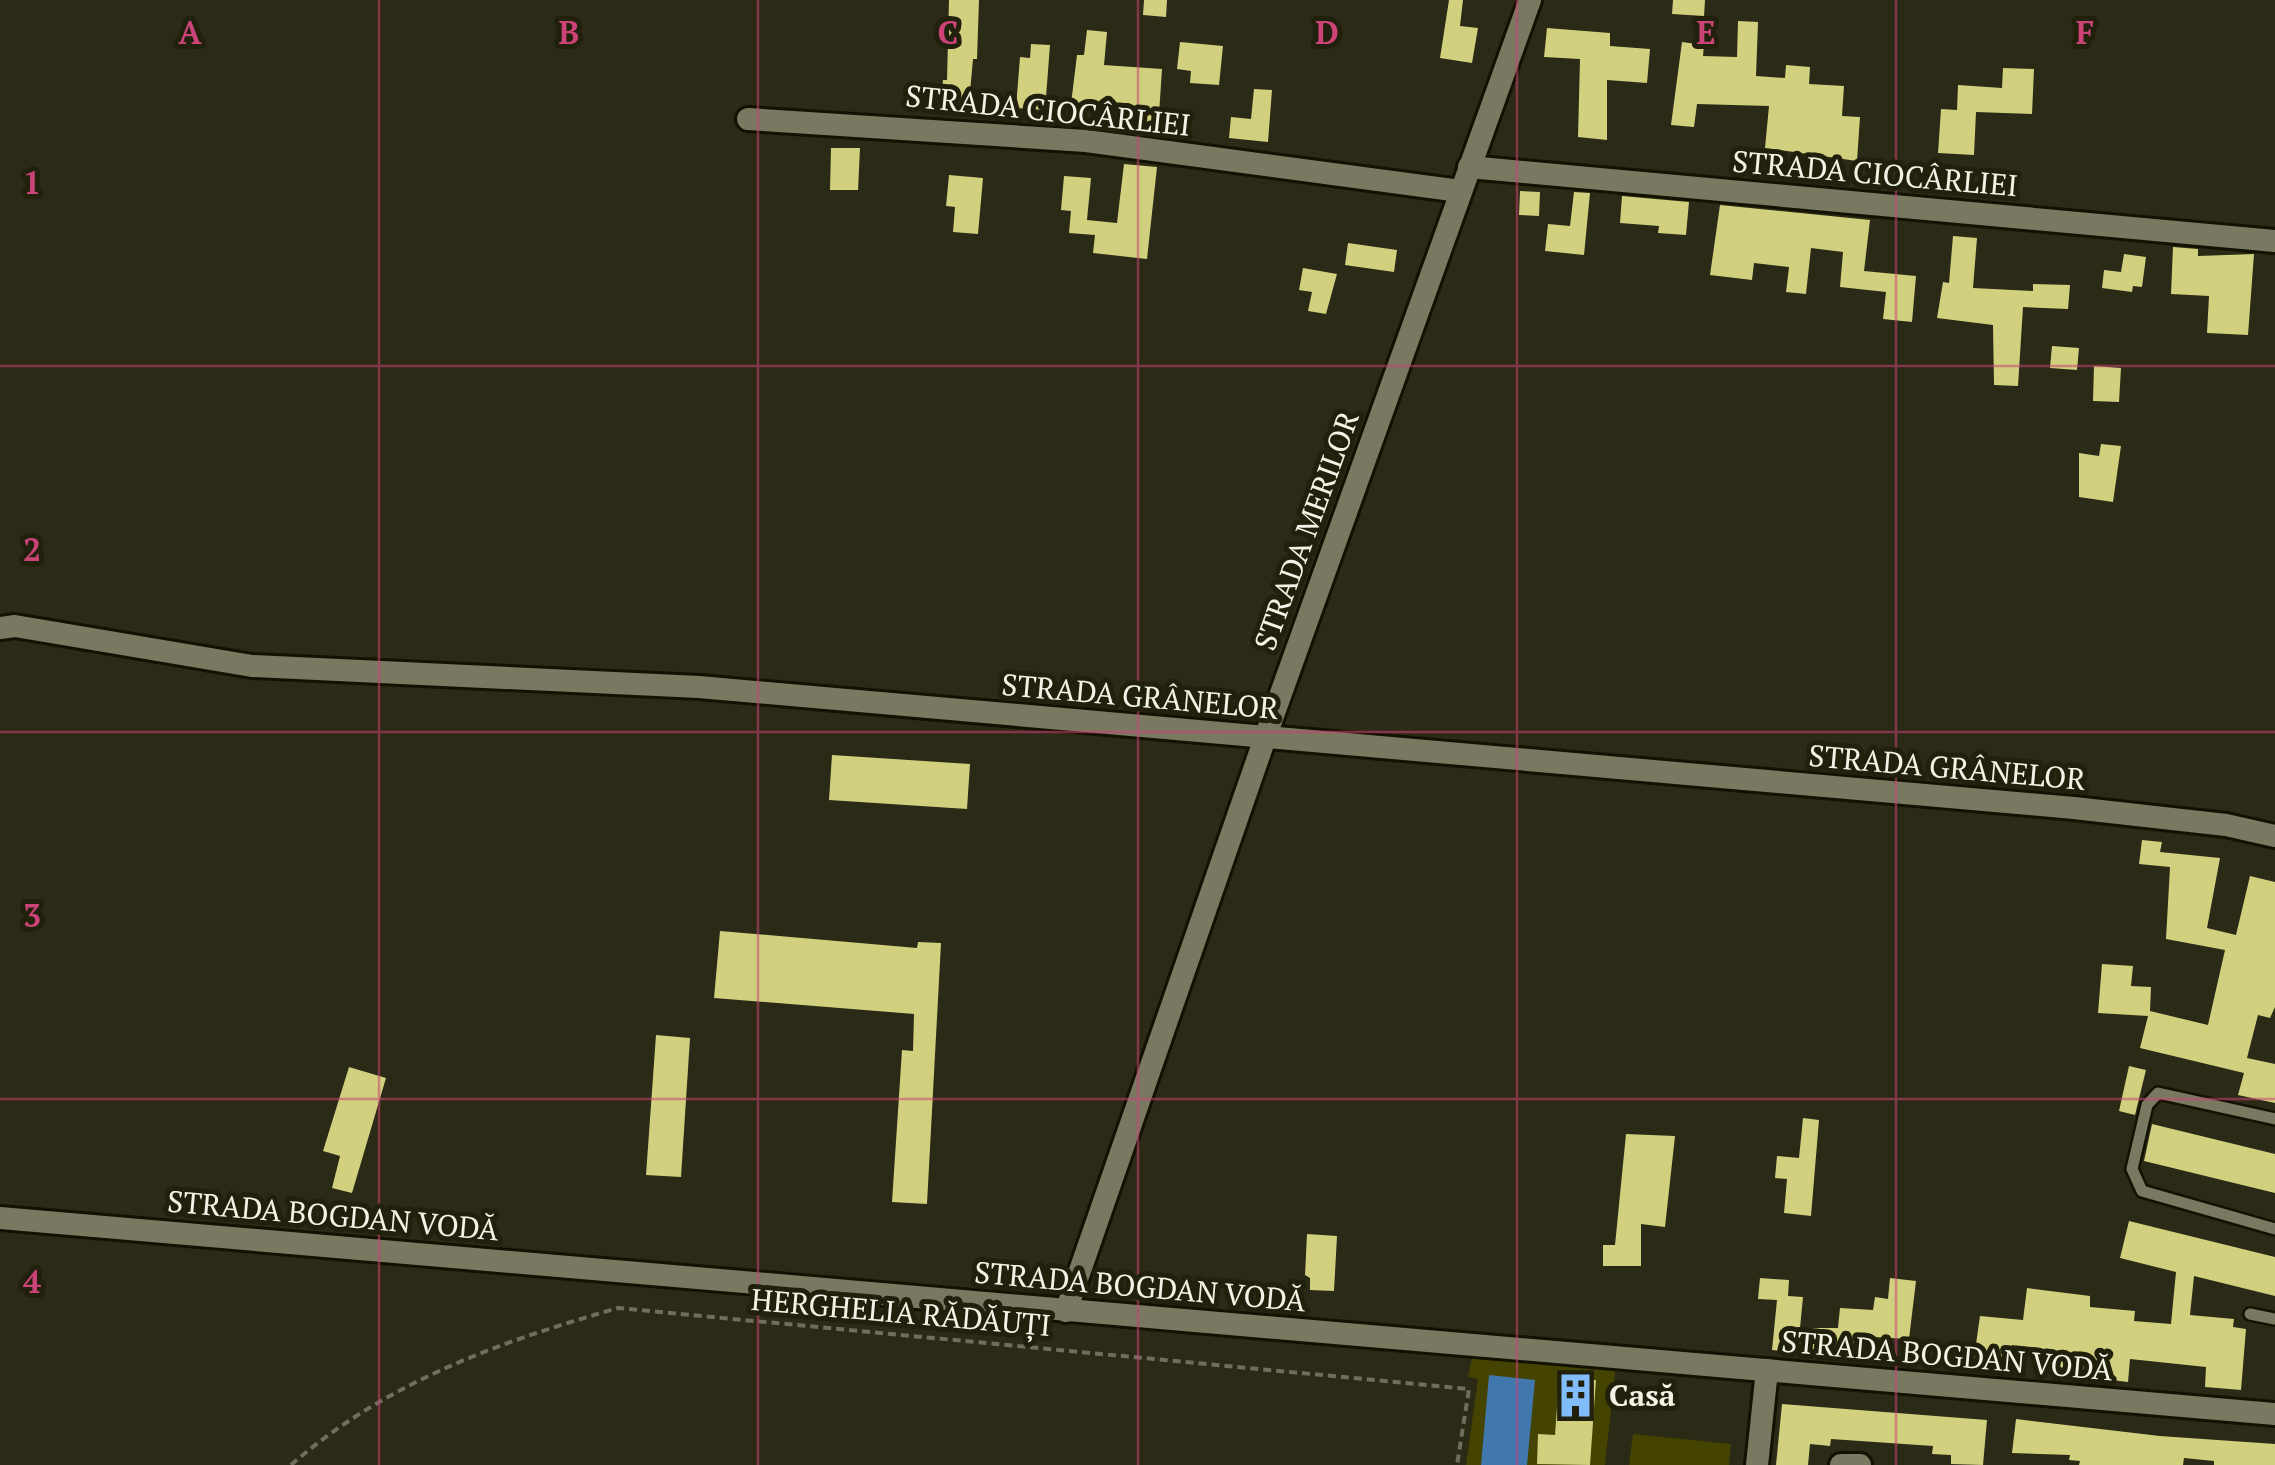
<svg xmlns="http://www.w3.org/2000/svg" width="2275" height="1465" font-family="'PT Serif',serif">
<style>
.green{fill:#454300}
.water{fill:#4077ad}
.building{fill:#d1d07f}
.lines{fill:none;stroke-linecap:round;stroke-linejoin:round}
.service-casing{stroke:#131202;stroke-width:16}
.minor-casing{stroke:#131202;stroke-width:28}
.path{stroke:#6e6e5c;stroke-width:4;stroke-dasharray:8 5;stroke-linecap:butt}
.service{stroke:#797962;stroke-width:11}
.minor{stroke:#797962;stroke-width:22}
.grid{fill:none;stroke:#c47;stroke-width:2.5;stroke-opacity:0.55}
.labels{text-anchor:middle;stroke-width:10;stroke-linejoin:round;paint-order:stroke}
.street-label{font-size:30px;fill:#f2f2e6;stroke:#21200d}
.poi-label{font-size:30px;font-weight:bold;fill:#f2f2e6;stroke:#21200d;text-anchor:start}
.grid-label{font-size:32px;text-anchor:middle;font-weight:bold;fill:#c47;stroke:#21200d;stroke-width:10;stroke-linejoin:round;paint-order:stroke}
</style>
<rect width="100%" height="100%" fill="#2a2a16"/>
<g class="green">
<path d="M 1473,1352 L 1616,1363 L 1605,1465 L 1466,1465 L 1478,1379 L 1468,1377 Z"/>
<path d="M 1633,1434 L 1731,1444 L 1729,1465 L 1629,1465 Z"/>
</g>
<path class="water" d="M 1489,1375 L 1535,1380 L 1527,1465 L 1481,1465 Z"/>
<g class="building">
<path d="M 949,0 L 979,0 L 977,59 L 973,59 L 968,114 L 940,112 L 943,80 L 947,80 Z"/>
<path d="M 1144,0 L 1167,0 L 1166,17 L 1143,15 Z"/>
<path d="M 1449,0 L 1463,0 L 1460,26 L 1478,28 L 1472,63 L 1440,58 Z"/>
<path d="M 1673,0 L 1705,0 L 1704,16 L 1672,14 Z"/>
<path d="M 1738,21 L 1758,22 L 1756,76 L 1785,78 L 1786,65 L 1810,67 L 1809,84 L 1844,86 L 1842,116 L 1860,117 L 1857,161 L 1765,148 L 1769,106 L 1697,104 L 1694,127 L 1671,125 L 1682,42 L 1704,45 L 1703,56 L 1737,57 Z"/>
<path d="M 1547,28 L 1610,33 L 1610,46 L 1650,49 L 1647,83 L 1607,80 L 1607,140 L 1578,137 L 1580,59 L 1544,57 Z"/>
<path d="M 1087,30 L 1107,32 L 1104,65 L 1162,69 L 1158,129 L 1115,126 L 1116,108 L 1071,104 L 1077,55 L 1084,55 Z"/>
<path d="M 1180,42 L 1223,46 L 1219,85 L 1190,83 L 1191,71 L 1177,69 Z"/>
<path d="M 1031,44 L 1050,45 L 1045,110 L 1016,108 L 1020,57 L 1030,58 Z"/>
<path d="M 2003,68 L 2034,69 L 2032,114 L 1976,112 L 1974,155 L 1938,153 L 1941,109 L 1957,110 L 1958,85 L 2002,88 Z"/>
<path d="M 1254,89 L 1272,90 L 1268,142 L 1229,138 L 1231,117 L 1251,119 Z"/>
<path d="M 831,148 L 860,148 L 858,190 L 830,190 Z"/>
<path d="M 1124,164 L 1157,167 L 1147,259 L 1093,253 L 1095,235 L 1069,233 L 1071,211 L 1061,210 L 1064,176 L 1091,178 L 1087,220 L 1117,223 Z"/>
<path d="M 949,175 L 983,178 L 978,234 L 953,232 L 955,207 L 946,206 Z"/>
<path d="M 1520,191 L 1540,192 L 1539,216 L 1519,215 Z"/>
<path d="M 1574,192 L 1590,193 L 1584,255 L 1545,251 L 1548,224 L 1570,226 Z"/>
<path d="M 1622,196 L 1689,202 L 1686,235 L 1658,233 L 1659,226 L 1620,223 Z"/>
<path d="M 1720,205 L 1870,220 L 1864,271 L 1916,276 L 1912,322 L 1883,319 L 1886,292 L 1840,287 L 1843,252 L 1811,248 L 1806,294 L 1786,292 L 1789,267 L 1754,263 L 1752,280 L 1710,275 Z"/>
<path d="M 1953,236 L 1977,238 L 1973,288 L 2033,291 L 2033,284 L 2070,285 L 2068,309 L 2023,307 L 2018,386 L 1994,385 L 1993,325 L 1937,318 L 1943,282 L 1949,283 Z"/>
<path d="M 1348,243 L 1397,250 L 1394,272 L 1345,265 Z"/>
<path d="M 2173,247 L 2198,249 L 2198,256 L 2254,254 L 2248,335 L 2207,333 L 2209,296 L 2171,294 Z"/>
<path d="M 2124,254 L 2146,257 L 2142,287 L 2133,286 L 2132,292 L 2102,288 L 2104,270 L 2121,272 Z"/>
<path d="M 1303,268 L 1337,274 L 1326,314 L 1308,311 L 1312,292 L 1299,290 Z"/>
<path d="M 2052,346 L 2079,348 L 2077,370 L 2050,368 Z"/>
<path d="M 2094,366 L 2121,368 L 2119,402 L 2093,401 Z"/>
<path d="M 2101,444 L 2121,446 L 2113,502 L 2079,497 L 2079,453 L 2099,456 Z"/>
<path d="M 832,755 L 970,764 L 967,809 L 829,800 Z"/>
<path d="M 2142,840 L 2162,842 L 2160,852 L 2220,858 L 2207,928 L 2236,935 L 2250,876 L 2275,882 L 2275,1007 L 2270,1018 L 2258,1015 L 2247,1058 L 2275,1064 L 2275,1103 L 2238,1095 L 2244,1073 L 2140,1048 L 2148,1016 L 2098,1013 L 2102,964 L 2133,966 L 2131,986 L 2151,987 L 2150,1011 L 2208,1025 L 2225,950 L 2166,939 L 2170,867 L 2139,864 Z"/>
<path d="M 720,931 L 917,948 L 918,942 L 941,943 L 927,1204 L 892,1202 L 902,1050 L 913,1051 L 914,1014 L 714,998 Z"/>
<path d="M 656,1035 L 690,1038 L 681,1177 L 646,1175 Z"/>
<path d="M 2129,1066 L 2146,1070 L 2135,1115 L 2119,1111 Z"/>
<path d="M 349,1067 L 386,1078 L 352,1193 L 332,1188 L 340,1156 L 323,1151 Z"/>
<path d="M 1803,1118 L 1819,1120 L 1811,1216 L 1784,1213 L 1787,1179 L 1775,1178 L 1777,1156 L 1799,1158 Z"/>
<path d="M 2152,1124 L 2275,1154 L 2275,1193 L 2144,1161 Z"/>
<path d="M 1626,1134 L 1675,1136 L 1665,1227 L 1641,1224 L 1641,1266 L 1603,1266 L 1603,1245 L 1615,1245 Z"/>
<path d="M 2129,1221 L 2275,1257 L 2275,1296 L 2194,1276 L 2190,1315 L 2234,1319 L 2233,1327 L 2246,1329 L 2241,1390 L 2205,1387 L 2206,1367 L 2130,1359 L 2128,1382 L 2094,1378 L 2094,1371 L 2040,1365 L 2041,1348 L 2012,1345 L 2011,1358 L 1974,1358 L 1980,1316 L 2023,1320 L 2027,1288 L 2090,1296 L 2090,1307 L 2135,1311 L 2134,1321 L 2171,1324 L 2176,1272 L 2120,1258 Z"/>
<path d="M 1307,1234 L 1337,1236 L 1334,1291 L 1310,1290 L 1310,1278 L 1305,1275 Z"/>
<path d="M 1760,1278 L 1789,1280 L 1788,1296 L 1803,1297 L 1800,1328 L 1838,1328 L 1840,1308 L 1873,1310 L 1875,1297 L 1888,1299 L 1890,1278 L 1916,1281 L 1909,1339 L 1854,1336 L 1853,1357 L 1772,1350 L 1777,1300 L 1758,1299 Z"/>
<path d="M 1559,1380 L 1596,1380 L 1590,1465 L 1537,1464 L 1538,1434 L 1555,1435 Z"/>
<path d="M 1782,1404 L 1987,1420 L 1983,1465 L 1951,1464 L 1951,1455 L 1932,1454 L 1933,1446 L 1831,1439 L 1830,1446 L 1810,1444 L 1808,1465 L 1776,1465 Z"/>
<path d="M 2016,1419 L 2160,1436 L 2275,1444 L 2275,1465 L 2214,1465 L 2214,1461 L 2184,1458 L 2183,1465 L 2079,1465 L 2080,1461 L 2069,1460 L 2070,1455 L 2012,1453 Z"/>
</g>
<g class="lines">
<defs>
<g id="service">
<path d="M 2275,1119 L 2158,1093 L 2147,1105 L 2132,1169 L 2142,1191 L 2275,1229"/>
<path d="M 2250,1314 L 2275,1319"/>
</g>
<g id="minor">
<path d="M 748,119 L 1086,141 L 1460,191"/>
<path d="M 1469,167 L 2275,241"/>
<path d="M 0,628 L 15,626 L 252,666 L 699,687 L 2074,808 L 2226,825 L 2275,836"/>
<path d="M 0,1218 L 2275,1414"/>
<path d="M 1066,1311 L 1265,738 L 1530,0"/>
<path d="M 1757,1465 L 1767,1370"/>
<path d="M 1841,1465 L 1860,1465"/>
</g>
</defs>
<use href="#service" class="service-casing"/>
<use href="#minor" class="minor-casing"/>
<path class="path" d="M 291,1465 C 386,1382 499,1342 618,1308 L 1469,1389 L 1457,1465"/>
<use href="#service" class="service"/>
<use href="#minor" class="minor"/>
</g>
<path class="grid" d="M 379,0 L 379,1465M 758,0 L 758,1465M 1138,0 L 1138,1465M 1517,0 L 1517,1465M 1896,0 L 1896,1465M 0,366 L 2275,366M 0,732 L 2275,732M 0,1099 L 2275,1099"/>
<defs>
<symbol id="building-bare" viewBox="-9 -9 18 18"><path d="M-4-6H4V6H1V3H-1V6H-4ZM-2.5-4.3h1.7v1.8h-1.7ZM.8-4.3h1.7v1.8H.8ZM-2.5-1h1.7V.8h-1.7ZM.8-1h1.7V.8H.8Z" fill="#81bdfa" stroke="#21200d" stroke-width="2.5" paint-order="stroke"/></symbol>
</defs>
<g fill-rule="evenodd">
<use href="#building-bare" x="1544" y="1364" width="63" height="63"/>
</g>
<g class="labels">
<g class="street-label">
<text transform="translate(1048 111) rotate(6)" y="10">STRADA CIOCÂRLIEI</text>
<text transform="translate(1875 174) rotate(5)" y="10">STRADA CIOCÂRLIEI</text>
<text transform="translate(1307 531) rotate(-70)" y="10">STRADA MERILOR</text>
<text transform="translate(1140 697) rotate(5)" y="10">STRADA GRÂNELOR</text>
<text transform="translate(1947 768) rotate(5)" y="10">STRADA GRÂNELOR</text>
<text transform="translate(333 1216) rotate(5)" y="10">STRADA BOGDAN VODĂ</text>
<text transform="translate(1140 1287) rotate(5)" y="10">STRADA BOGDAN VODĂ</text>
<text transform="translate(901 1313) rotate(5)" y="10">HERGHELIA RĂDĂUȚI</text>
<text transform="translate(1947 1356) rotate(5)" y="10">STRADA BOGDAN VODĂ</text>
</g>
<g class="poi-label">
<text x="1609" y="1406">Casă</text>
</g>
</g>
<g class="grid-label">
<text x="190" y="44">A</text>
<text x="569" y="44">B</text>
<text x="948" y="44">C</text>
<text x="1327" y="44">D</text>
<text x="1706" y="44">E</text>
<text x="2085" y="44">F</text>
<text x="32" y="194">1</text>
<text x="32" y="561">2</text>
<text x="32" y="927">3</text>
<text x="32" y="1293">4</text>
</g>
</svg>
